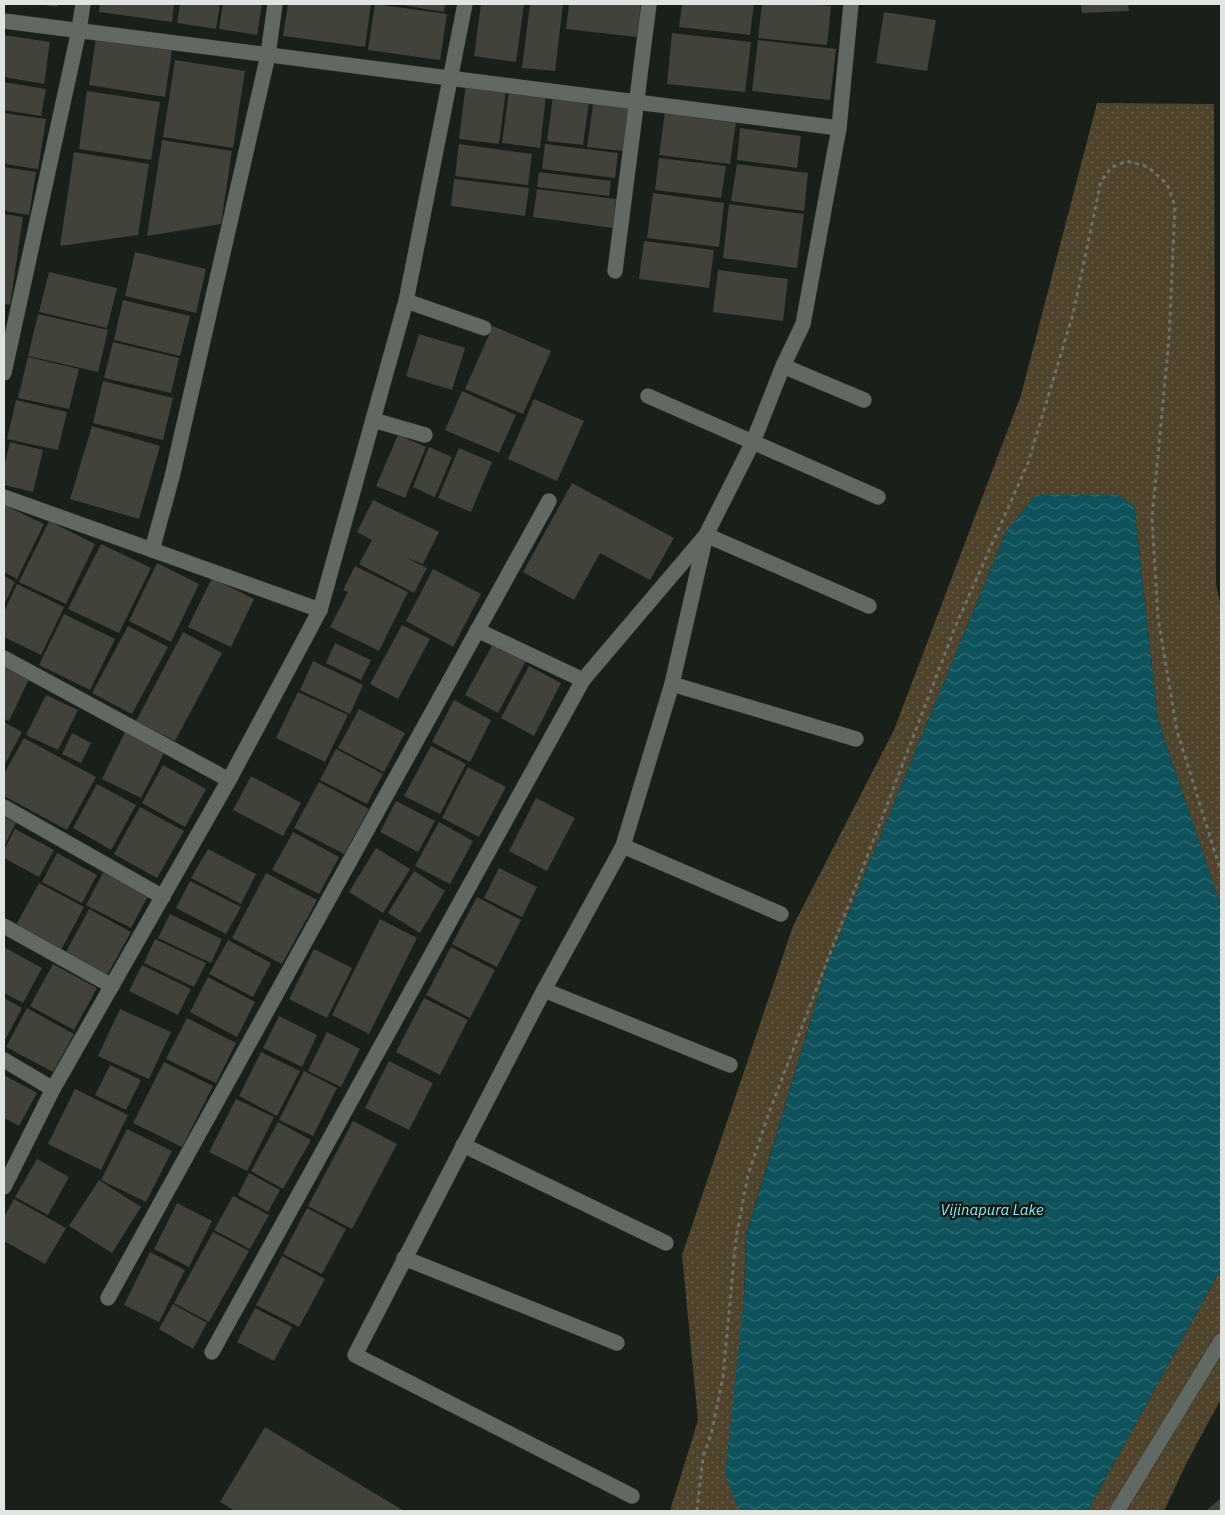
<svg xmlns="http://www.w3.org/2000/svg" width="1225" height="1515" font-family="'IBM Plex Sans',sans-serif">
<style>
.park{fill:url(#park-dots)}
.water{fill:url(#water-waves)}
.building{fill:#414239}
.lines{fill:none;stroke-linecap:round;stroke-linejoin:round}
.minor-casing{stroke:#353935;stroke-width:16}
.path{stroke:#6b706b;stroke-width:3;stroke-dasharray:4 4;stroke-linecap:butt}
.minor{stroke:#626962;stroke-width:15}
.labels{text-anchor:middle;stroke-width:5;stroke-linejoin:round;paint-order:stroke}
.water-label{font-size:15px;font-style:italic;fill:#89ebfb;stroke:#101610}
</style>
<defs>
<pattern id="park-dots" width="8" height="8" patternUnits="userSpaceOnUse" patternTransform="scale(1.25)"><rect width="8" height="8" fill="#4f432c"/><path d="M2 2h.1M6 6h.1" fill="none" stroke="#685e4a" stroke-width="1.8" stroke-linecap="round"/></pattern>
<pattern id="water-waves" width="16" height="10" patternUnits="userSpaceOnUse" patternTransform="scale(1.25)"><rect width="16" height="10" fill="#0e525b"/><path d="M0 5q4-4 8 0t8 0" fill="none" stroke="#316b72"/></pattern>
</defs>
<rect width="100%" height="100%" fill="#191f19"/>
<g class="park">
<path d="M 1097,103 L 1214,104 L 1216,585 L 1221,607 L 1221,907 L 1158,720 L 1134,505 L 1036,495 L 1006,532 L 828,963 L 746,1235 L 737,1506 L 742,1511 L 670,1511 L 698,1420 L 682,1255 L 793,926 L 894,730 L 1021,395 Z"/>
<path d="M 1221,1269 L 1221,1399 L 1187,1462 L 1164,1511 L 1088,1511 Z"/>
</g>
<path class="water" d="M 1036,495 L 1117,495 L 1134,505 L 1158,720 L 1221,907 L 1221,1269 L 1088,1511 L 742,1511 L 737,1506 L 725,1475 L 744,1298 L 746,1236 L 828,963 L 1006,532 Z"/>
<g class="building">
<path d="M 39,4 L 58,4 L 57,7 Z"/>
<path d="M 100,4 L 174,4 L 172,22 L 99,12 Z"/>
<path d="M 180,4 L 220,4 L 216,29 L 177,23 Z"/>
<path d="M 223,4 L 262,4 L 257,35 L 219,29 Z"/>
<path d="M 288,4 L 371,4 L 365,47 L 283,36 Z"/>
<path d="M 375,4 L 447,14 L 440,60 L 368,50 Z"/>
<path d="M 396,4 L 445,4 L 444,12 Z"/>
<path d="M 481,4 L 524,4 L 516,62 L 474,56 Z"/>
<path d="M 530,4 L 563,4 L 555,71 L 522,68 Z"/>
<path d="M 569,4 L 641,4 L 637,37 L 566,29 Z"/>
<path d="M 682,4 L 754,4 L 750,35 L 679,27 Z"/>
<path d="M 762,4 L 807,4 L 831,6 L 827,45 L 758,38 Z"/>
<path d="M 1081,4 L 1128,4 L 1129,11 L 1082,13 Z"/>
<path d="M 884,12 L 936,20 L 927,71 L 876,63 Z"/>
<path d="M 672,33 L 751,42 L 745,92 L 667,84 Z"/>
<path d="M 4,35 L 50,42 L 44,84 L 4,77 Z"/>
<path d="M 96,38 L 172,50 L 165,97 L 89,85 Z"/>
<path d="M 758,40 L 836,49 L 830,100 L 752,91 Z"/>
<path d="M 175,60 L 245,71 L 233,148 L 163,137 Z"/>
<path d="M 4,82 L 46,89 L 41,116 L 4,110 Z"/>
<path d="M 466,84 L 506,90 L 499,144 L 459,139 Z"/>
<path d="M 87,91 L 160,102 L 151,160 L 79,149 Z"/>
<path d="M 509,91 L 546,96 L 540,148 L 502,143 Z"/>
<path d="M 553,96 L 589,101 L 583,145 L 547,141 Z"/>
<path d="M 593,104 L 629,108 L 623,151 L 587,147 Z"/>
<path d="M 665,112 L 736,122 L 730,164 L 659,155 Z"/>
<path d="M 4,113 L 46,119 L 38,169 L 4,164 Z"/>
<path d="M 740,128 L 801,136 L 797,168 L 737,160 Z"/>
<path d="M 162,140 L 232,151 L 221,224 L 147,236 Z"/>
<path d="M 459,144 L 532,154 L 528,185 L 455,176 Z"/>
<path d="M 545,144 L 618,153 L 615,178 L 542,169 Z"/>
<path d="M 74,152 L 149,164 L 138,235 L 60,246 Z"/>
<path d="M 659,158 L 726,166 L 721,198 L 655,190 Z"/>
<path d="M 737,164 L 808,173 L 804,211 L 731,201 Z"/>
<path d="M 4,167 L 36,172 L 29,215 L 4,211 Z"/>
<path d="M 539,172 L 611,181 L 609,196 L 537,187 Z"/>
<path d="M 454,179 L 529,188 L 525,216 L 451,206 Z"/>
<path d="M 537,189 L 616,199 L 613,228 L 533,217 Z"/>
<path d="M 653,193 L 724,203 L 719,247 L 647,238 Z"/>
<path d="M 729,204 L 804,214 L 797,268 L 723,258 Z"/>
<path d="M 4,214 L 23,217 L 10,305 L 4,304 Z"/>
<path d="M 644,241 L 714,250 L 709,288 L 639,279 Z"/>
<path d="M 135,252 L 206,269 L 196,313 L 125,296 Z"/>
<path d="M 718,270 L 788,279 L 783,321 L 713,312 Z"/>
<path d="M 49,272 L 117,288 L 107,328 L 39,312 Z"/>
<path d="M 123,300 L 190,316 L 180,356 L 114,340 Z"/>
<path d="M 38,314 L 108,330 L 98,372 L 28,356 Z"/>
<path d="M 493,326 L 551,351 L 523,414 L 465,389 Z"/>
<path d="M 419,334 L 465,348 L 452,390 L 406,376 Z"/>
<path d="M 113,342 L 179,358 L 171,393 L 104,378 Z"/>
<path d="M 28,357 L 79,369 L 69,409 L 18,398 Z"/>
<path d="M 103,381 L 173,398 L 163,440 L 93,423 Z"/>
<path d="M 462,391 L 516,415 L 499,453 L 445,430 Z"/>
<path d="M 534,399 L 584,421 L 557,481 L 508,459 Z"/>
<path d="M 16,400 L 67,412 L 58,450 L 7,439 Z"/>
<path d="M 92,426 L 160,446 L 139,519 L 70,499 Z"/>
<path d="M 398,435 L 426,447 L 405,498 L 376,486 Z"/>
<path d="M 10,442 L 43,450 L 33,492 L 4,485 L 4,467 Z"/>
<path d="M 429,447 L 452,457 L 435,497 L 413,487 Z"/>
<path d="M 459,448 L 492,462 L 471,512 L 438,498 Z"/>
<path d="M 572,483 L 674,538 L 650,580 L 600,553 L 574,600 L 523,572 Z"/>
<path d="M 373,500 L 439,532 L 423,564 L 405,557 L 427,568 L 414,593 L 359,564 L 372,540 L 357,532 Z"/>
<path d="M 4,505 L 44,524 L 17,579 L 4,572 Z"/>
<path d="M 49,521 L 95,544 L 66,604 L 19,582 Z"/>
<path d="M 101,544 L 151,568 L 119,633 L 68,609 Z"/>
<path d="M 157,563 L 199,584 L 171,642 L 129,621 Z"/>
<path d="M 355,566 L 408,592 L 379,651 L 330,627 L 348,592 L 343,590 Z"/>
<path d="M 433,569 L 481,594 L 453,647 L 406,621 Z"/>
<path d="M 4,576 L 15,582 L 4,605 Z"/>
<path d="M 212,578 L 254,599 L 231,647 L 188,627 Z"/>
<path d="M 17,584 L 64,607 L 41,655 L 4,637 L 4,612 Z"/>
<path d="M 64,614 L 115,639 L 90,690 L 39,665 Z"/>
<path d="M 402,625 L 430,639 L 398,699 L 370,684 Z"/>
<path d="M 128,626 L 168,647 L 132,714 L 92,693 Z"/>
<path d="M 183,632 L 222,653 L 175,741 L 136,721 Z"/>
<path d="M 494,642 L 527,659 L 498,713 L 465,695 Z"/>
<path d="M 335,643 L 371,660 L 361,680 L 326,663 Z"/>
<path d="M 313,661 L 363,685 L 350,714 L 300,690 Z"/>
<path d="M 4,665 L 30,677 L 9,721 L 4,719 Z"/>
<path d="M 529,666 L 561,683 L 534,736 L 501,718 Z"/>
<path d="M 298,692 L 348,715 L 325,762 L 276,738 Z"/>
<path d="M 46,695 L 78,710 L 58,750 L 26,735 Z"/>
<path d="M 454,700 L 491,720 L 470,762 L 432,742 Z"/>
<path d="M 359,709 L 405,733 L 384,772 L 338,748 Z"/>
<path d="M 4,722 L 22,732 L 4,766 Z"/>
<path d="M 125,732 L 165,751 L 141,798 L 102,779 Z"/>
<path d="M 72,733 L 91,743 L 81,763 L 62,754 Z"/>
<path d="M 24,738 L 96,777 L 67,830 L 4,796 L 4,774 Z"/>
<path d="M 431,746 L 466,764 L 440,814 L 404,796 Z"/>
<path d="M 336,749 L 383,774 L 367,804 L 320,780 Z"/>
<path d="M 163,765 L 206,789 L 185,827 L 142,803 Z"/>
<path d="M 468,767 L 506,787 L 479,837 L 442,818 Z"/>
<path d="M 251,776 L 301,803 L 283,836 L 233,810 Z"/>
<path d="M 319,782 L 369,809 L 344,854 L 294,828 Z"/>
<path d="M 97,784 L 136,805 L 111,850 L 73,828 Z"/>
<path d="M 536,798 L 575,818 L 547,871 L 509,851 Z"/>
<path d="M 396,801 L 435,821 L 418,852 L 380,832 Z"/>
<path d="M 140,807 L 184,831 L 157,878 L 114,854 Z"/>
<path d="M 4,817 L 16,823 L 4,846 Z"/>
<path d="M 439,822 L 473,841 L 450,884 L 415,866 Z"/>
<path d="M 15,829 L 54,850 L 39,877 L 4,858 L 4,850 Z"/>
<path d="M 293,832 L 339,857 L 319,894 L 272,870 Z"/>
<path d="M 376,848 L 410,869 L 383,913 L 349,892 Z"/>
<path d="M 208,849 L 256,874 L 241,904 L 191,878 Z"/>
<path d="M 57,853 L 97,875 L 82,903 L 42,882 Z"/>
<path d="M 499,868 L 537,887 L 522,917 L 484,898 Z"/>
<path d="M 105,869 L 150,892 L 131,928 L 86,905 Z"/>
<path d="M 414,871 L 445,891 L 420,933 L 388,913 Z"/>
<path d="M 266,873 L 317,900 L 282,964 L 232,938 Z"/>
<path d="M 190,881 L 241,907 L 226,934 L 176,908 Z"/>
<path d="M 39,883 L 84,907 L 61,950 L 16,925 Z"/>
<path d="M 477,897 L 521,920 L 497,967 L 452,944 Z"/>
<path d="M 89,909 L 131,932 L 107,975 L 66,952 Z"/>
<path d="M 170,914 L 222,939 L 211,963 L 158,938 Z"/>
<path d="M 380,919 L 417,938 L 369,1034 L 332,1015 Z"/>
<path d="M 155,939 L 206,963 L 194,987 L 144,963 Z"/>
<path d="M 228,940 L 271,963 L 253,997 L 209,974 Z"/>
<path d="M 4,947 L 42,968 L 23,1003 L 4,993 Z"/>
<path d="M 451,947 L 495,970 L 470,1018 L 426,995 Z"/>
<path d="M 314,949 L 352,968 L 327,1018 L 289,999 Z"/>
<path d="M 53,964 L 97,988 L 74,1030 L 30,1006 Z"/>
<path d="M 142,965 L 191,989 L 178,1015 L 129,991 Z"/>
<path d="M 208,977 L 255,1002 L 237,1037 L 190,1012 Z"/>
<path d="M 4,998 L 22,1008 L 4,1042 Z"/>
<path d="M 424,998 L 468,1020 L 440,1075 L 396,1052 Z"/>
<path d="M 27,1008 L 74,1034 L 53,1072 L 6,1047 Z"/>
<path d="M 120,1009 L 171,1032 L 149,1079 L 98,1056 Z"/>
<path d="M 279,1016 L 317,1035 L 302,1067 L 263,1048 Z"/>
<path d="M 187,1018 L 236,1043 L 216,1083 L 166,1059 Z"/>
<path d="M 327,1032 L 360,1049 L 341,1087 L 308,1071 Z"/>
<path d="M 261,1052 L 300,1071 L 277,1116 L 239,1096 Z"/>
<path d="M 389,1061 L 433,1083 L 409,1130 L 365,1108 Z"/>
<path d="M 164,1062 L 213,1086 L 182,1147 L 133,1123 Z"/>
<path d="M 110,1065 L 141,1080 L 126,1110 L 95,1095 Z"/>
<path d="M 304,1071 L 337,1088 L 313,1136 L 279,1120 Z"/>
<path d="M 4,1075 L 37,1093 L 19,1126 L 4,1118 Z"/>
<path d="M 75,1089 L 128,1115 L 101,1170 L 48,1144 Z"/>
<path d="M 236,1099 L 274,1117 L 247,1171 L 209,1152 Z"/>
<path d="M 353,1121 L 397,1144 L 352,1229 L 308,1206 Z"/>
<path d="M 278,1122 L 311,1140 L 283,1189 L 251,1171 Z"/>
<path d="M 127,1129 L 172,1151 L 146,1202 L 101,1180 Z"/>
<path d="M 37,1159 L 69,1177 L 48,1215 L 15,1197 Z"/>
<path d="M 249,1173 L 280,1190 L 268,1212 L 238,1195 Z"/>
<path d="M 99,1180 L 141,1207 L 112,1253 L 69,1226 Z"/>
<path d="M 233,1196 L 269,1215 L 250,1249 L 214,1230 Z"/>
<path d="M 14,1199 L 66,1228 L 45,1264 L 4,1241 L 4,1217 Z"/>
<path d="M 177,1203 L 212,1221 L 189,1267 L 154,1249 Z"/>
<path d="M 307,1208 L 346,1229 L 322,1274 L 283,1254 Z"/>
<path d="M 213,1232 L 249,1251 L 209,1322 L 174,1303 Z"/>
<path d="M 150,1252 L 185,1270 L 159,1322 L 124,1305 Z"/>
<path d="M 282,1256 L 325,1279 L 299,1327 L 256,1305 Z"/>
<path d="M 173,1304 L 207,1323 L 193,1349 L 159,1329 Z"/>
<path d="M 255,1308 L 292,1327 L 274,1361 L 237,1342 Z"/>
<path d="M 265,1427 L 404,1511 L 235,1511 L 220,1502 Z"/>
<path d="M 1221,1498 L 1221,1511 L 1206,1511 Z"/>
</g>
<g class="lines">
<defs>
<g id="minor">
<path d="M 4,21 L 839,128"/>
<path d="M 615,271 L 649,4"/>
<path d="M 406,301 L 484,328"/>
<path d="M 783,366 L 864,400"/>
<path d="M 4,373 L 79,30 L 83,4"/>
<path d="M 648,396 L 878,497"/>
<path d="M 373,420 L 425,435"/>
<path d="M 4,497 L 320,610"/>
<path d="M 152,550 L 172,477 L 268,55 L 275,4"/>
<path d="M 477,630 L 583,680"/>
<path d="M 4,658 L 229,780"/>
<path d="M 672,684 L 856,739"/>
<path d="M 4,807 L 163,897"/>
<path d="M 623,846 L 781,914"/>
<path d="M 4,926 L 112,986"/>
<path d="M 544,990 L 730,1065"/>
<path d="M 4,1060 L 53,1089"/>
<path d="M 463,1145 L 666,1243"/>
<path d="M 4,1187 L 53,1089 L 229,780 L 320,610 L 406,301 L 465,4"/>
<path d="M 404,1258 L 617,1343"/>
<path d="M 108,1298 L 549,501"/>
<path d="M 212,1352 L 583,680 L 706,535 L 753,442 L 783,366 L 803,324 L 839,128 L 851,4"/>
<path d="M 632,1496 L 355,1355 L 544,990 L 623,846 L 672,684 L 706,535 L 869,606"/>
<path d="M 1117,1511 L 1221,1341"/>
</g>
</defs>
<use href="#minor" class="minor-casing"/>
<path class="path" d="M 697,1511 L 703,1457 L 711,1435 L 723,1377 L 736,1238 L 748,1175 L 770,1110 L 956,625 L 1028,463 L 1073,314 L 1101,181 L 1112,167 L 1127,161 L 1148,167 L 1167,184 L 1175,206 L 1169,338 L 1152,518 L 1158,618 L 1177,731 L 1221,872"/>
<use href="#minor" class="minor"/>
</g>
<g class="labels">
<g class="water-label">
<text x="992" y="1215">Vijinapura Lake</text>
</g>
</g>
<rect width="1225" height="1515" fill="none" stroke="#e1e5e1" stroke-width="10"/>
</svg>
